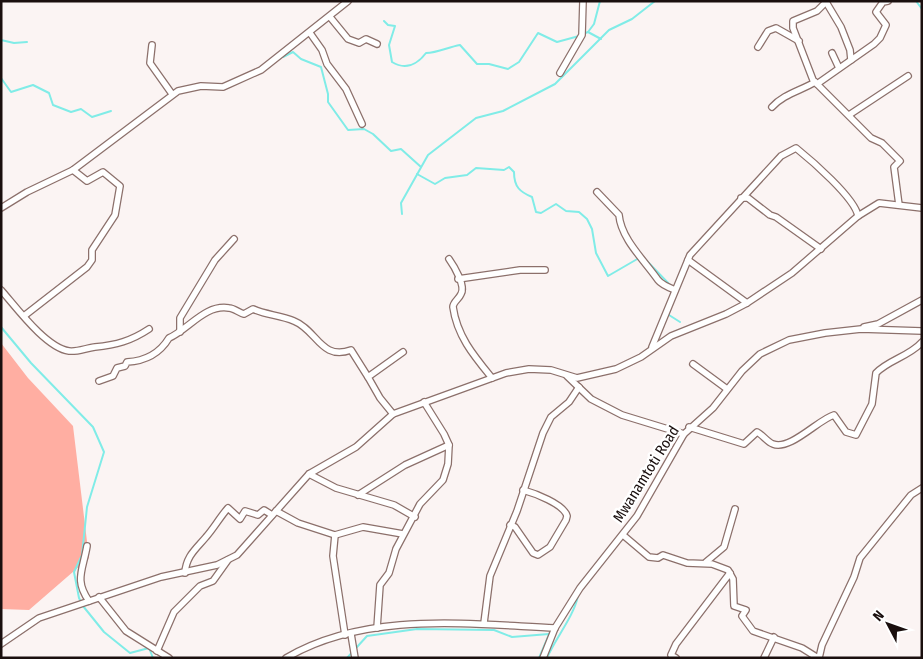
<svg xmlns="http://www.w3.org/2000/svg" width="923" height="659" font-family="'Fira Sans Condensed',sans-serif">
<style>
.green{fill:#ffaea2}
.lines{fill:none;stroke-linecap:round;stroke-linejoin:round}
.stream{stroke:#80ece7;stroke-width:2}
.street-casing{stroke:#8c706b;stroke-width:8}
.street{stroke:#fff;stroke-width:5.5}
.labels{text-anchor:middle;stroke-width:5;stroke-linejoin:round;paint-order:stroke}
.street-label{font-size:15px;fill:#1a0f0e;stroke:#fff}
</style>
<rect width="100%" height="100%" fill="#fbf4f3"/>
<path class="green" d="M 1,343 L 28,378 L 73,426 L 89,558 L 29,610 L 1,609 Z"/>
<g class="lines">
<g class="stream">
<path d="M 916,1 L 922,9"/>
<path d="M 384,21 L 388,25 L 395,26 L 389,45 L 392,62 C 405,70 417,65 426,53 C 438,53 448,47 460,45 L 477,64 L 489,64 L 508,69 L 519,62 L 538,33 L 557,42 L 579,36"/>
<path d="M 588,32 L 594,24 L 600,1"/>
<path d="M 583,34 L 588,32 L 601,39"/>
<path d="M 1,40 L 14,43 L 27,42"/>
<path d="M 283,57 L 293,52 L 301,59 L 321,67 L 328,94 L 328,102 L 348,130 L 364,129 L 373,134 L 391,151 L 401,149 L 421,167"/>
<path d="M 1,78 L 11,92 L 33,85 L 49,93 L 53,105 L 71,112 L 81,109 L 92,117 L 111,111"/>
<path d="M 417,174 L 435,184 L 445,178 L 467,175 L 476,168 L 504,170 L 509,167 L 514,172 C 514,187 520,192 532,197 L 536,212 L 541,213 L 556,204 L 566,211 L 579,212 L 587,219 L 592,229 L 596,253 L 608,276 L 639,258"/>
<path d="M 402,214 L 401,203 L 428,155 L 476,118 L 503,111 L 555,84 L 609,30 L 632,19 L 655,1"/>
<path d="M 645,259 L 671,286"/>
<path d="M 669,312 L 669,315 L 680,322"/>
<path d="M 1,327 L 31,363 L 93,427 L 104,452 L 87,507 L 82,555 L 74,572 L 79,598 L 83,606 L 104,632 L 130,653 L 149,648 L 153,658"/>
<path d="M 347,658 L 367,636 L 417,629 L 494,630 L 512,637 L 549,634"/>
<path d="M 539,658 L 551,630"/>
<path d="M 547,658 C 556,637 573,618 578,596"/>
</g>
<defs>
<g id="street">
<path d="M 827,1 L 817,11 L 793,21 L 793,28 L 813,80 L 871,138 L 882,143 L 900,161 L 894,167 L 899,205"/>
<path d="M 826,2 L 841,27 L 850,50 L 851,60"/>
<path d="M 330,17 L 348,39 L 359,43 L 366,39 L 377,44"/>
<path d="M 310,33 L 322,50 L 327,64 L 346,89 L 362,124"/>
<path d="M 152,45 L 150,63 L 172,94"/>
<path d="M 758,47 L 768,31 L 776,28 L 799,41"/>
<path d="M 832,53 L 839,68"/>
<path d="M 560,73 L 582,35 L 583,1"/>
<path d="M 817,84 L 874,44 L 880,38 L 886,25 L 876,12 L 883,2 L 888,1"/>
<path d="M 772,107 C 784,94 800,91 815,82"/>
<path d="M 849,115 L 908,76"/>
<path d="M 597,192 L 619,215 C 621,239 645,261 658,280 C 661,284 670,288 675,290"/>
<path d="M 741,198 L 748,198 L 770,215 L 776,217 L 821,249"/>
<path d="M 1,208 L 27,192 L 73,170 L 178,91 L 201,86 L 223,87 L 261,70 L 348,1"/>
<path d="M 449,259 C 454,266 466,286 461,294 C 459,299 453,302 453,307 C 457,336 474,356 492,378"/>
<path d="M 688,260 L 747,303"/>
<path d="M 458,279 L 520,270 L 545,270"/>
<path d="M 1,290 C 16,307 46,348 69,351 C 78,352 86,348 95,347 C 116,345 131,341 149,329"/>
<path d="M 24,316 L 87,267 L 92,260 L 92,250 L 115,215 L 120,186 L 103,172 L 87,181 L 73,170"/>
<path d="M 864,327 L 878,324 L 922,300"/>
<path d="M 180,332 L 180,318 L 215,260 L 234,239"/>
<path d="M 652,347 L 690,255 L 781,156 L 796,148 C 811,160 855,198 858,216"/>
<path d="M 693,364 L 727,389"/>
<path d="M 567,376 L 591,399 L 622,415 L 684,434"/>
<path d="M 99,381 L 113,376 L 117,368 L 125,366 L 127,362 C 145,361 160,353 169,338 C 189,329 205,304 229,308 C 234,308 239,313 244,314 L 253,309 C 266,315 280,315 294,321 C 317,330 321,361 351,350 L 368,377"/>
<path d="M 393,414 L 380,398 L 368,377 L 403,352"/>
<path d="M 689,427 L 744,444 L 757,432 C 763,435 767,442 773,444 C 790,451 819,419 834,415 L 846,432 L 856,435 L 872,404 L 876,373 C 888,360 910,356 922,342"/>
<path d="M 309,474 L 336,488 L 394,505 L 415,517"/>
<path d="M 358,495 L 405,465 L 449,445"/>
<path d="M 276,511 L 298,523 L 335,535 L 363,527 L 403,534"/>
<path d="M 510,525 L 515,527 L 533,553 L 538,555 L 550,547 L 566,520 L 567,516 C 564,504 534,493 523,490"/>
<path d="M 335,535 L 333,556 L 345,635"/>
<path d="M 623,535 L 649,557 L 658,558 L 663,555 L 687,563 L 712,564 L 728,570 L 733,579 L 734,606 L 746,610 L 742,616 L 753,631 L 802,648 L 818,658"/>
<path d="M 87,546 C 83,570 74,580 89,601"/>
<path d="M 706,562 L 724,547 L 735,509"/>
<path d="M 185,573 C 186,556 196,549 206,537 C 214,528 220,517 228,508 L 240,519 L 245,511 L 258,515 L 264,510 L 272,515"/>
<path d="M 99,597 L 126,631 L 169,658"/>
<path d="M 484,623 L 490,576 L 517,511 L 543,433 L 551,417 L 569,402 L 579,387"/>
<path d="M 377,628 L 380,585 L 389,573 L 396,549 L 420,504 L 443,480 L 448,464 L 449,445 L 444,434 L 424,402"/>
<path d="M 351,634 L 355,658"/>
<path d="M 1,644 L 39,618 L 161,577 L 217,565 L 237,555 L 309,474 L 356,447 L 393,414 L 506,373 L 529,369 L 551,370 L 577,378 L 616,369 L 641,357 L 671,336 L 726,314 L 747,303 L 792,273 L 858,216 L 879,203 L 922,208"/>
<path d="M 157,651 L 174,612 L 200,586 L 213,581 L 228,560"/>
<path d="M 286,658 C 366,611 466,624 555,628"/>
<path d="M 543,658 L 555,628 L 580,588 L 637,516 L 684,434 L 713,408 L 742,371 L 760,354 L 789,340 L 825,333 L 861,329 L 922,331"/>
<path d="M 676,658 L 671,655 L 676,644 L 730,573"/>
<path d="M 764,658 L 774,637"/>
<path d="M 819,658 L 822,645 L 854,577 L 860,558 L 911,495 L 922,488"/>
</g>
</defs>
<use href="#street" class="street-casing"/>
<use href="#street" class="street"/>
</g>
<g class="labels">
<g class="street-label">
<text transform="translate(646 474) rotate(-58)" y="5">Mwanamtoti Road</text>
</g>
</g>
<rect width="923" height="659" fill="none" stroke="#1a0f0e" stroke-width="5"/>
<g transform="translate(888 624) rotate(311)" stroke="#ffffff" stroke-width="4" paint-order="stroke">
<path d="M0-4L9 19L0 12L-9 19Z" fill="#1a0f0e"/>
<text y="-8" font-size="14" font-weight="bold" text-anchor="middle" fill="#1a0f0e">N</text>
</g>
</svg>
